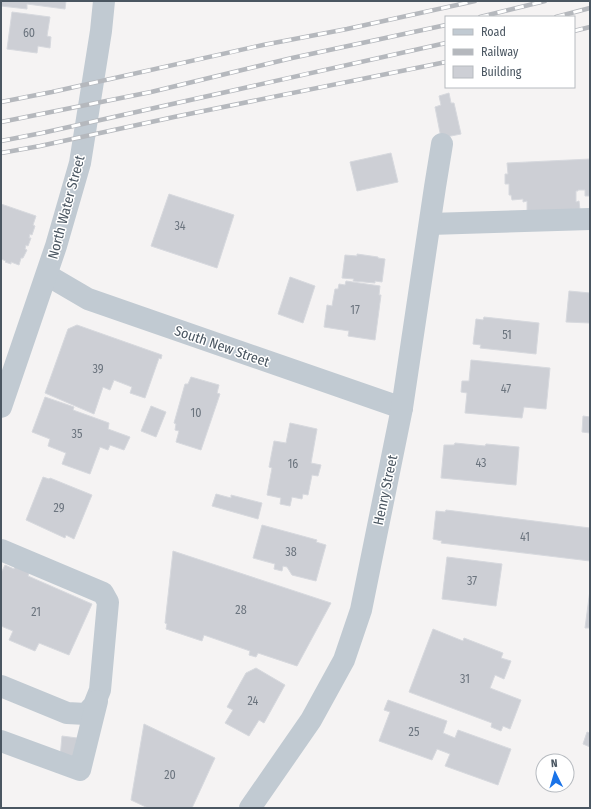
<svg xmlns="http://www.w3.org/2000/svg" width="591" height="809" font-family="'Fira Sans Condensed',sans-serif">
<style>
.building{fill:#cdcfd5;stroke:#d7d9de}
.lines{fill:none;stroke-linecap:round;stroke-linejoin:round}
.minor{stroke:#c1cad2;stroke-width:22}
.rail-casing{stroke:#b5b8bd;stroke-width:4.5}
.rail{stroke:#fff;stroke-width:3;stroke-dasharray:9;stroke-linecap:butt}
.labels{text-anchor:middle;stroke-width:3;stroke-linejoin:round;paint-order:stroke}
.number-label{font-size:12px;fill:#6b747e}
.street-label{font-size:14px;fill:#4a5661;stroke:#fff}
</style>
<rect width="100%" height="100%" fill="#f5f3f3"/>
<g class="building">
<path d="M 1,1 L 66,1 L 65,9 L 27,4 L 27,9 L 1,6 Z"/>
<path d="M 12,12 L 50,17 L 47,36 L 51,37 L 50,48 L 38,46 L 37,53 L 7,49 Z"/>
<path d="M 449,93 L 451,103 L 454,103 L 461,134 L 441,138 L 435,107 L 441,105 L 439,96 Z"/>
<path d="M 391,153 L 398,182 L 357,191 L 350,162 Z"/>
<path d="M 590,159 L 590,196 L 585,196 L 585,190 L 578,190 L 578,191 L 576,191 L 576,202 L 579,201 L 580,210 L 527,213 L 527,201 L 523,202 L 523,199 L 512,200 L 511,195 L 509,195 L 509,184 L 505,184 L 505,174 L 508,174 L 507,163 Z"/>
<path d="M 169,194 L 234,215 L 217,268 L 151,246 Z"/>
<path d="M 1,204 L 36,216 L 33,225 L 35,226 L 32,235 L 30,234 L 29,238 L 31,238 L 28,246 L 26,245 L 25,249 L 27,250 L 23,258 L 21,258 L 19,265 L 11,262 L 11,264 L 5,262 L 6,261 L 1,259 Z"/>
<path d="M 357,254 L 378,257 L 378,258 L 385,259 L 382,282 L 375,281 L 375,283 L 353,281 L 354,279 L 342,278 L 345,255 L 357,256 Z"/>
<path d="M 290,277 L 315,286 L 303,323 L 278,314 Z"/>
<path d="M 346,281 L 380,286 L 379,295 L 381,295 L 375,340 L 348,336 L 349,331 L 324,327 L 327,305 L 332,306 L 335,289 L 338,289 L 339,284 L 345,285 Z"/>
<path d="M 569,291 L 590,293 L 590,323 L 566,322 Z"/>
<path d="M 484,317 L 539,323 L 536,354 L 480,348 L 481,345 L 473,344 L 476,319 L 483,320 Z"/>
<path d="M 77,325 L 162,355 L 161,359 L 159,358 L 145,398 L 130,393 L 132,387 L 114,380 L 110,390 L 103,387 L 94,414 L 45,393 L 68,329 Z"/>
<path d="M 471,360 L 550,368 L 546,409 L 524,407 L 522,418 L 465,413 L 467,393 L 461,392 L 462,381 L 469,381 Z"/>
<path d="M 191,377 L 219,385 L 217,393 L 220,394 L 201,450 L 176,442 L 179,431 L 175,430 L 176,424 L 174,423 L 185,384 L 188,384 Z"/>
<path d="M 45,397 L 74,407 L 73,410 L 109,423 L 108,429 L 130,437 L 124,450 L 110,445 L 108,450 L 100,447 L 90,474 L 62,464 L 66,453 L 48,446 L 50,439 L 32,432 Z"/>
<path d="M 151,406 L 166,412 L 156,437 L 141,431 Z"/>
<path d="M 583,416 L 590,417 L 590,433 L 582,432 Z"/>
<path d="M 290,423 L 317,429 L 311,463 L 321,465 L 318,476 L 312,475 L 308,495 L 303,494 L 302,499 L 292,497 L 290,506 L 280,504 L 281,498 L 267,495 L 272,468 L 269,467 L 274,441 L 286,443 Z"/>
<path d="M 455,443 L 485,446 L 486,444 L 519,447 L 516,485 L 441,478 L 444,445 L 454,445 Z"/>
<path d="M 43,477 L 49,479 L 50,478 L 92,495 L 74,539 L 66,535 L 65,538 L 26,520 Z"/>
<path d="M 216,494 L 231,498 L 231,495 L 262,503 L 258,519 L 212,506 Z"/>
<path d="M 446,510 L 590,528 L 590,561 L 441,543 L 442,541 L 433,539 L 436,511 L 445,512 Z"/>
<path d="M 262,525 L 317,540 L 316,542 L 326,545 L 316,581 L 292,575 L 287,567 L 283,566 L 282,571 L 274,569 L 275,564 L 253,558 Z"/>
<path d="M 173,551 L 331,603 L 297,666 L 258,653 L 256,657 L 249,655 L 250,651 L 204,635 L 202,641 L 166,629 L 167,624 L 165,623 Z"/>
<path d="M 447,557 L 502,564 L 496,606 L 442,599 Z"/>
<path d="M 16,564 L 30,570 L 28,576 L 92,604 L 69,655 L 39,643 L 35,651 L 9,640 L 13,631 L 1,626 L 1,573 L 5,565 L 14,569 Z"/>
<path d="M 590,590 L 590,628 L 585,628 Z"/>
<path d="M 433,629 L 463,641 L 464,638 L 503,653 L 501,658 L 511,661 L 504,679 L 495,675 L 490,688 L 521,700 L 510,729 L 503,726 L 501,731 L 491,727 L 492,723 L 409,692 Z"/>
<path d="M 256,668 L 285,685 L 264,723 L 259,720 L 249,736 L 225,723 L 233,710 L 227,707 L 246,673 Z"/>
<path d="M 388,700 L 447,721 L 443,733 L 455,738 L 458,730 L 511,749 L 498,785 L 445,766 L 450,754 L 437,749 L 432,760 L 379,741 L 390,712 L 384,710 Z"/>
<path d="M 144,724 L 215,758 L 192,808 L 148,808 L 131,800 Z"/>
<path d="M 587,732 L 590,733 L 590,747 L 583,744 Z"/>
<path d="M 62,736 L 77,738 L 73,760 L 60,758 Z"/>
</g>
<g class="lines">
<g class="minor">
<path d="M 430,224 L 590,219"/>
<path d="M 47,275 L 88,299 L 402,408"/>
<path d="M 1,407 L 56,246 L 80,163 L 101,31 L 104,1"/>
<path d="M 1,550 L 103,593 L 108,602 L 100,690 L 94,705 L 86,714 L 67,713 L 1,686"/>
<path d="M 1,741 L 80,770 L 97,701"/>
<path d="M 250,808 L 311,720 L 344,660 L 361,610 L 402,408 L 435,187 L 442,144"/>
</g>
<defs>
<g id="rail">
<path d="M 480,17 L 545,1"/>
<path d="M 556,17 L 590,8"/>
<path d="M 574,31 L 590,27"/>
<path d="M 1,102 L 52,92 L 263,45 L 347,29 L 475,1"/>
<path d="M 1,122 L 151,92 L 292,58 L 446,25"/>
<path d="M 1,141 L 42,133 L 446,43"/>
<path d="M 1,153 L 40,146 L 174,117 L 446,62"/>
</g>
</defs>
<use href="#rail" class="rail-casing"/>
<use href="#rail" class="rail"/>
</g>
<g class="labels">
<g class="number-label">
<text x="29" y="37">60</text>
<text x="180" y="230">34</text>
<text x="355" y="314">17</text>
<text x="507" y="339">51</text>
<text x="98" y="373">39</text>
<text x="506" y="393">47</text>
<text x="196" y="417">10</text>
<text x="77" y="438">35</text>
<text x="481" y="467">43</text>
<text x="293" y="468">16</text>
<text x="59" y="512">29</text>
<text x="525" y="541">41</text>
<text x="291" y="556">38</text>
<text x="472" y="585">37</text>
<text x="241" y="614">28</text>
<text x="36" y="616">21</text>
<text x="465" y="683">31</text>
<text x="253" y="705">24</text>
<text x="414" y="736">25</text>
<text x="170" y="779">20</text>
</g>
<g class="street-label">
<text transform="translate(66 207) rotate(-75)" y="5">North Water Street</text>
<text transform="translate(222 346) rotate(19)" y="5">South New Street</text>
<text transform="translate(385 490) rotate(-78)" y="5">Henry Street</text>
</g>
</g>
<rect width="591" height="809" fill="none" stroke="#4a5661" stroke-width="4"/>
<rect x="445" y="16" width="130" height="72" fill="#ffffff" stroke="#b7bbc0"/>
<rect x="453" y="29" width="20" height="6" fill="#c1cad2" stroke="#b7bbc0"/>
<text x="481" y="36" font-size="12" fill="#4a5661">Road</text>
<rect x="453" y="49" width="20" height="6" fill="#b5b8bd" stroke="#b7bbc0"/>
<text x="481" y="56" font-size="12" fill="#4a5661">Railway</text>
<rect x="453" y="66" width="20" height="12" fill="#cdcfd5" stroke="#b7bbc0"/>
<text x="481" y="76" font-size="12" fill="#4a5661">Building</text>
<g transform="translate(555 773) rotate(355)"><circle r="19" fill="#ffffff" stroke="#b7bbc0"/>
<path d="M0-3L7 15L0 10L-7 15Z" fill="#1a73e8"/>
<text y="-6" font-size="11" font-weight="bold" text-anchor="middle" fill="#4a5661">N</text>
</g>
</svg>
